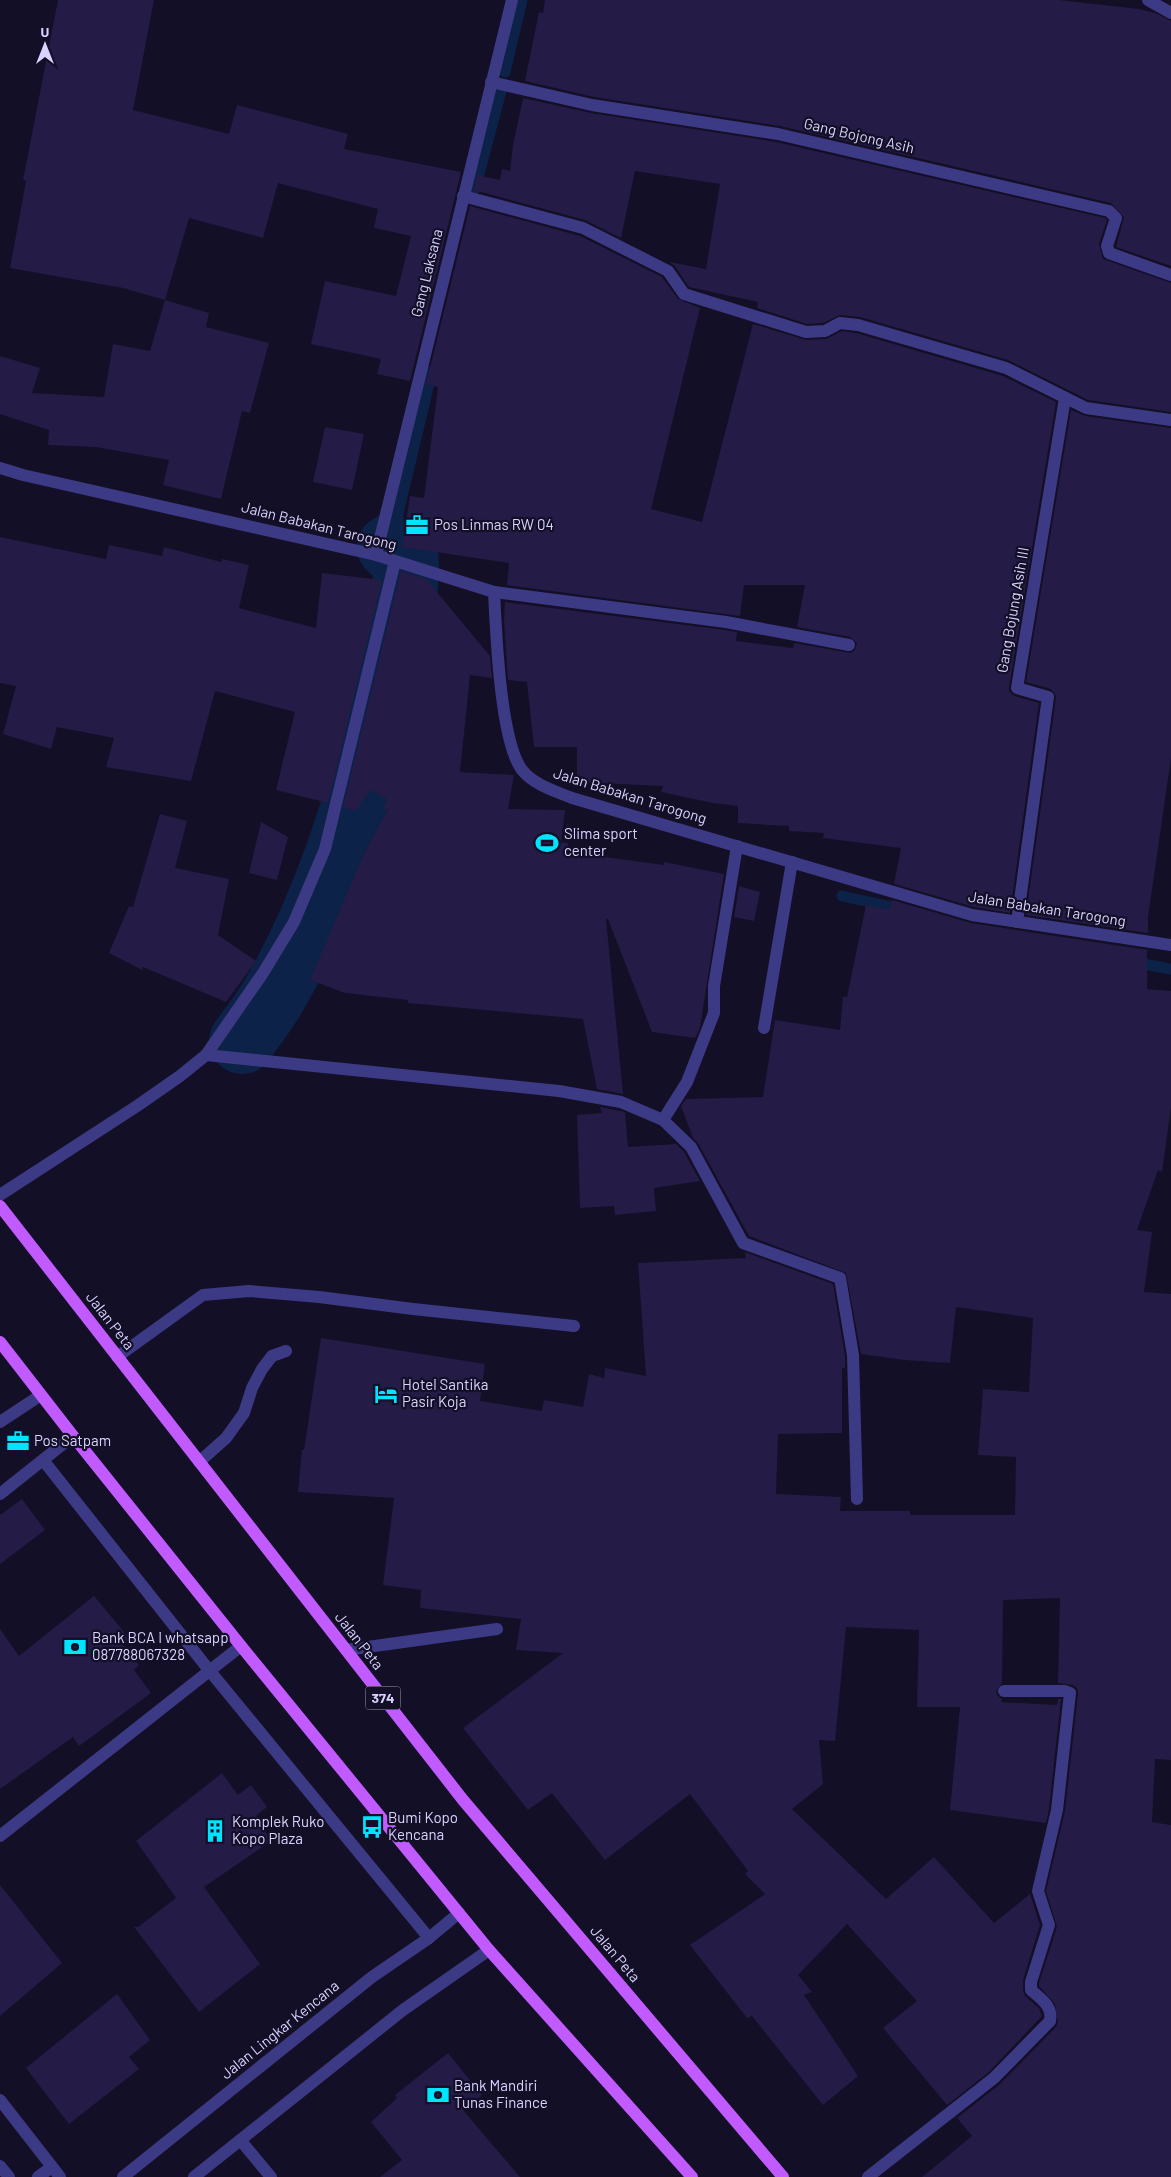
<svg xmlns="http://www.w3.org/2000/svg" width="1171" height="2177" font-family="Barlow,sans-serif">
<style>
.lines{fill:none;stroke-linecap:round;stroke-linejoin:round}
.stream{stroke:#0c2248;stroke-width:11}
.river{stroke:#0c2248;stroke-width:66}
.building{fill:#241b47}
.lane{stroke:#3d3a85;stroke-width:12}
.street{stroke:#3d3a85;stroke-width:12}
.primary{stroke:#c25bff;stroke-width:12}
.labels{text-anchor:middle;stroke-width:4.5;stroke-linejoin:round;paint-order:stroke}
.shield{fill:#130f26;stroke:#9e99be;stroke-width:1}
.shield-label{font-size:14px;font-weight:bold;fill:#d9d4ff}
.street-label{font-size:15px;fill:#d9d4ff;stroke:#130f26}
.poi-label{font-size:15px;fill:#d9d4ff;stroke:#130f26;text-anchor:start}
</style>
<rect width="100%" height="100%" fill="#130f26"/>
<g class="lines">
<g class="stream">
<path d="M 505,72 L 522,0"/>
<path d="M 475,189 L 501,91"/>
<path d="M 390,547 L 432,371"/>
<path d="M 842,896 L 906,910"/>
<path d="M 1133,962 L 1171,969"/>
</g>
<path class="river" d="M 242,1041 C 253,1026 265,1011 274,995 C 326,905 357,805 382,705 C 394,657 406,611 406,561 L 390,547"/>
</g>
<g class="building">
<path d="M 58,0 L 154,0 L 133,110 L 229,134 L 237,105 L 348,134 L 344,149 L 461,172 L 410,381 L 377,374 L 381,359 L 311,344 L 325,281 L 396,296 L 411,236 L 374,228 L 378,209 L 278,183 L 263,238 L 189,218 L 165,300 L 123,288 L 10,268 L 26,181 L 23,180 Z"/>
<path d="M 545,0 L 1059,0 L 1139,9 L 1155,13 L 1171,21 L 1171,266 L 1116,247 L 1124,217 L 1111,203 L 780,126 L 594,97 L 525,81 L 539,12 L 543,13 Z"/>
<path d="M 523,98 L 591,113 L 776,142 L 1105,218 L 1107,220 L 1099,244 L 1103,259 L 1171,283 L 1171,412 L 1088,400 L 1008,360 L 860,317 L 840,315 L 823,323 L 807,324 L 757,308 L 758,302 L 689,287 L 675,266 L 669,262 L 706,269 L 720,184 L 635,171 L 621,238 L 585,220 L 474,190 L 477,175 L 500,180 L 502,169 L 510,171 L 513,145 Z"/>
<path d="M 470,206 L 580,236 L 662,277 L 678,299 L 700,308 L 651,509 L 702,522 L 753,324 L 806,340 L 826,339 L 842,331 L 856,333 L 1003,376 L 1056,402 L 1009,687 L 1009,691 L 1014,696 L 1039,703 L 1010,913 L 974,907 L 894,884 L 901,848 L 823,838 L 824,833 L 789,831 L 789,826 L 738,823 L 738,806 L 713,803 L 661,792 L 663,786 L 577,782 L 577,747 L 534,747 L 527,682 L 508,680 L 504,620 L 505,602 L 725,630 L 737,632 L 736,641 L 793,648 L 794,643 L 851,653 L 855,650 L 857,643 L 850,637 L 797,627 L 805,585 L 744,585 L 740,616 L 507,585 L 509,563 L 402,547 L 410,496 L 424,498 L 438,387 L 426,384 Z"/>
<path d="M 165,300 L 209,313 L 206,327 L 269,343 L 250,413 L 242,411 L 221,499 L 163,485 L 169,460 L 96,447 L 48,445 L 49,430 L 0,414 L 0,356 L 40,368 L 32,393 L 104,397 L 113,344 L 150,351 Z"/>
<path d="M 1071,410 L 1085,416 L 1171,428 L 1171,758 L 1148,917 L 1148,933 L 1026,915 L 1056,698 L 1055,694 L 1051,689 L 1026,682 Z"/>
<path d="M 325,427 L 364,434 L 352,490 L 313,482 Z"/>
<path d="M 0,537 L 106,559 L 109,545 L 162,556 L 164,547 L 221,562 L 222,559 L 249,565 L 239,608 L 316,628 L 322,573 L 382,580 L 328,803 L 276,790 L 295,712 L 215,691 L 191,781 L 106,767 L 114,738 L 57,727 L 51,749 L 3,734 L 16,686 L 0,683 Z"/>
<path d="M 401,571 L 426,579 L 490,656 L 492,678 L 470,675 L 460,772 L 514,775 L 508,809 L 565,810 L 561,842 L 568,843 L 568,852 L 664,865 L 664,862 L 724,874 L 700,1028 L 695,1038 L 652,1032 L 608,919 L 606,919 L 623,1094 L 597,1089 L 583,1019 L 408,1003 L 408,1000 L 345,993 L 310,980 L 362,858 L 388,809 L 382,809 L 387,799 L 370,790 L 356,811 L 343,807 Z"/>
<path d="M 160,814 L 187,821 L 175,868 L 229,879 L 218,935 L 256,961 L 226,1002 L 143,967 L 142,970 L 109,953 L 129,906 L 133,907 Z"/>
<path d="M 261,822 L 288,837 L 277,880 L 249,873 Z"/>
<path d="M 739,886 L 760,892 L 754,921 L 734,917 Z"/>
<path d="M 892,900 L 971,923 L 1147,950 L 1147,989 L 1171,991 L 1171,1107 L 1162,1172 L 1158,1170 L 1137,1230 L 1152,1232 L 1144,1292 L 1171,1294 L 1171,1760 L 1155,1759 L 1152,1822 L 1171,1825 L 1171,2177 L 922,2177 L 972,2136 L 957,2118 L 1000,2084 L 1056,2027 L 1058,2022 L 1055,2004 L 1039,1986 L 1039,1983 L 1057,1927 L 1046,1891 L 1065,1811 L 1078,1694 L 1077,1688 L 1073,1685 L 1058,1683 L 1060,1598 L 1003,1600 L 1002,1683 L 996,1691 L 997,1695 L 1002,1699 L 1001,1702 L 1057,1705 L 1058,1699 L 1061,1699 L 1049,1809 L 1046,1823 L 950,1810 L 960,1707 L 917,1707 L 919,1630 L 846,1627 L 835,1741 L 819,1740 L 823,1784 L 792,1809 L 886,1899 L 934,1857 L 994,1923 L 1030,1894 L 1040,1925 L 1023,1980 L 1023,1990 L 1025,1996 L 1039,2008 L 1042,2016 L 989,2072 L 947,2105 L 883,2028 L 917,2001 L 847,1924 L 798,1975 L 812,1992 L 804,1995 L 858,2076 L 823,2105 L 752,2016 L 747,2018 L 690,1945 L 765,1894 L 745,1874 L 748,1871 L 690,1794 L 605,1860 L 552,1793 L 528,1810 L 463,1728 L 563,1653 L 516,1650 L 521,1619 L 420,1608 L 421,1590 L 383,1585 L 394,1498 L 298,1492 L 302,1450 L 304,1450 L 321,1338 L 485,1364 L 480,1401 L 542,1411 L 544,1400 L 583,1407 L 589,1374 L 604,1378 L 605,1368 L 646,1376 L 638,1263 L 746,1258 L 745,1252 L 833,1284 L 845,1356 L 845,1368 L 842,1368 L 842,1433 L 778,1434 L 776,1494 L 841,1497 L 840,1511 L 910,1511 L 910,1515 L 1015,1515 L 1016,1457 L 978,1455 L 983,1389 L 1029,1392 L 1033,1318 L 956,1307 L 950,1363 L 904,1360 L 861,1354 L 846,1273 L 749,1236 L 698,1143 L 693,1138 L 681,1106 L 686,1099 L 763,1097 L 775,1020 L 840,1030 L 843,997 L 847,997 L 866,905 L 890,910 Z"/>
<path d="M 600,1107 L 625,1112 L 628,1147 L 676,1144 L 684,1152 L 700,1181 L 654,1188 L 656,1211 L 615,1215 L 614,1206 L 580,1208 L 577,1115 L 602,1113 Z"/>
<path d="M 22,1499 L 45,1530 L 0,1564 L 0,1515 Z"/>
<path d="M 94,1596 L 130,1639 L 123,1645 L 139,1665 L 134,1670 L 151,1693 L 79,1746 L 73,1737 L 0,1789 L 0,1629 L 19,1656 Z"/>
<path d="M 222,1773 L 238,1795 L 251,1785 L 267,1807 L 256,1816 L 271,1841 L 204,1887 L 260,1964 L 199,2012 L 134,1927 L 138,1927 L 176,1898 L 136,1841 Z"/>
<path d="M 0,1885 L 62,1963 L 0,2016 Z"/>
<path d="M 117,1994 L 150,2040 L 129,2057 L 139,2069 L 69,2124 L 26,2068 Z"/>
<path d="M 448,2053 L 482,2095 L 463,2110 L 520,2177 L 380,2177 L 402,2160 L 371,2122 L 397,2098 L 395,2095 Z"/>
</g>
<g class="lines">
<g class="lane">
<path d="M 764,1028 L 792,862"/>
<path d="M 117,1357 L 203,1295 L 249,1291 L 319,1297 L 413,1309 L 574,1326"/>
<path d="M 0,1422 L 41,1395"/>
<path d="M 199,1462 L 226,1438 L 244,1413 L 252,1388 L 262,1369 L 272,1356 L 286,1351"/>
<path d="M 346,1650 L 497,1629"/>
</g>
<g class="street">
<path d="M 1148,0 L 1171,13"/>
<path d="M 491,82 L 592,105 L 778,134 L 1109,211 L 1116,218 L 1107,246 L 1109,253 L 1171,275"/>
<path d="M 463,196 L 583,228 L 668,271 L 684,294 L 806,332 L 825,331 L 840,323 L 858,325 L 1006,368 L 1086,408 L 1171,420"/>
<path d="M 0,468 L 23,475 L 376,555 L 494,592 C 496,631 500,741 522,770 C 534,785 555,791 572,798 L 972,915 L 1171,945"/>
<path d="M 376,555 L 512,0"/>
<path d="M 494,592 L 726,622 L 849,645"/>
<path d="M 1017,922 L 1048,697 L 1017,688 L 1065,398"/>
<path d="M 206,1055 L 559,1091 L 621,1102 L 663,1120 L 691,1147 L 743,1243 L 840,1278 L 853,1355 L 857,1499"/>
<path d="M 663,1120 L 687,1082 L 714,1013 L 714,986 L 737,846"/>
<path d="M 0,1195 L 137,1106 L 180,1076 L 206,1055 L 263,973 L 294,922 L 325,849 L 395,561"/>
<path d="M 43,1460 L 209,1670 L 429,1938"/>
<path d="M 0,1494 L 73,1436"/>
<path d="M 0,1836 L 241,1646"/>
<path d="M 0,2100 L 60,2177"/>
<path d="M 241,2141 L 271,2177"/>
<path d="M 0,2166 L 9,2177"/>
<path d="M 38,2177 L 52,2167"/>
<path d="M 123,2177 L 372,1977 L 429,1938 L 459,1913"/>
<path d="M 194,2177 L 403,2010 L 489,1950"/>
<path d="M 868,2177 L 994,2078 L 1050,2021 C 1053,2006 1041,1999 1031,1990 L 1031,1982 L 1049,1925 L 1038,1891 L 1057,1810 L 1070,1693 L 1065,1691 L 1004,1691"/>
</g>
<g class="primary">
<path d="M 0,1206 L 463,1800 L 783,2177"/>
<path d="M 0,1342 L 73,1436 L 241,1646 L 489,1950 L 692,2177"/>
</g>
</g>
<defs>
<symbol id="office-bare" viewBox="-9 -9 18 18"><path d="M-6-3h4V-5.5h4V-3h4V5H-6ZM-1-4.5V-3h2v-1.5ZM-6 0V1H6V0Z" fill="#00e5ff" stroke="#130f26" stroke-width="2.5" paint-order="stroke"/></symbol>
<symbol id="stadium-bare" viewBox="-9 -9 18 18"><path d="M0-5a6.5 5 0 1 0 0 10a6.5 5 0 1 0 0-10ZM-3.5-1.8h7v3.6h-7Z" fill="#00e5ff" stroke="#130f26" stroke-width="2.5" paint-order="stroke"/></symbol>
<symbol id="hotel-bare" viewBox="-9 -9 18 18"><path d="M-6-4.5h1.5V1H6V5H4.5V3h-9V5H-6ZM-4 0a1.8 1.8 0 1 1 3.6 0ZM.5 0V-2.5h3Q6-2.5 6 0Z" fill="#00e5ff" stroke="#130f26" stroke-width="2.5" paint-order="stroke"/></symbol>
<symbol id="bank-bare" viewBox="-9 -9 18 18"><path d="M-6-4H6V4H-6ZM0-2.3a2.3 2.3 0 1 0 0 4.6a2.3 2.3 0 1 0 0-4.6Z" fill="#00e5ff" stroke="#130f26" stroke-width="2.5" paint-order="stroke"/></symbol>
<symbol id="bus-bare" viewBox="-9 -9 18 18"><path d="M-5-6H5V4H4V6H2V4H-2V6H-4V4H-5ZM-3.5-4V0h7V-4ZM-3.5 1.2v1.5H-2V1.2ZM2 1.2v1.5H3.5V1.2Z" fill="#00e5ff" stroke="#130f26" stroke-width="2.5" paint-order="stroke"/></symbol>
<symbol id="building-bare" viewBox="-9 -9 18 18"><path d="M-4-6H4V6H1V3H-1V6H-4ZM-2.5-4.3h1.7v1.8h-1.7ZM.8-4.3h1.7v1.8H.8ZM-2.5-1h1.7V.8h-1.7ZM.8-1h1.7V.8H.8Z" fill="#00e5ff" stroke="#130f26" stroke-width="2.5" paint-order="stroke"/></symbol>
</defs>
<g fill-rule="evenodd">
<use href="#office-bare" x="401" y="509" width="32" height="32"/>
<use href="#stadium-bare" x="531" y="827" width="32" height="32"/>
<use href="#hotel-bare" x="370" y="1378" width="32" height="32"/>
<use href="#office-bare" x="2" y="1425" width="32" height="32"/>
<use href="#bank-bare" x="59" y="1631" width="32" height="32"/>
<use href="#bus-bare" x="356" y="1811" width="32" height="32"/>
<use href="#building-bare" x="199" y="1815" width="32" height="32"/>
<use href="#bank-bare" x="422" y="2079" width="32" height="32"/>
</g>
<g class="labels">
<rect class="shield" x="365.5" y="1686.5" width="35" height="23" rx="4"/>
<g class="shield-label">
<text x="383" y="1703">374</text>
</g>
<g class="street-label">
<text transform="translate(859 136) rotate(13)" y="5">Gang Bojong Asih</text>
<text transform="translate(427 273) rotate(-76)" y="5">Gang Laksana</text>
<text transform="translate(319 526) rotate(14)" y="5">Jalan Babakan Tarogong</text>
<text transform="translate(1013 610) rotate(-80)" y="5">Gang Bojung Asih III</text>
<text transform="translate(630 796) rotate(17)" y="5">Jalan Babakan Tarogong</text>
<text transform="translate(1047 909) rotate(9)" y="5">Jalan Babakan Tarogong</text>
<text transform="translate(110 1321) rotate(52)" y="5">Jalan Peta</text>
<text transform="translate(359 1641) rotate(52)" y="5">Jalan Peta</text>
<text transform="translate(615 1954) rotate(50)" y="5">Jalan Peta</text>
<text transform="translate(280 2030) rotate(-39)" y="5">Jalan Lingkar Kencana</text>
</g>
<g class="poi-label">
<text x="434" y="530">Pos Linmas RW 04</text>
<text x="564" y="839">Slima sport<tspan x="564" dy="17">center</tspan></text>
<text x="402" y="1390">Hotel Santika<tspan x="402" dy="17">Pasir Koja</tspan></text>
<text x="34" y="1446">Pos Satpam</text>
<text x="92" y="1643">Bank BCA I whatsapp<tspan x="92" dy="17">087788067328</tspan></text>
<text x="388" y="1823">Bumi Kopo<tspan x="388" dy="17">Kencana</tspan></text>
<text x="232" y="1827">Komplek Ruko<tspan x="232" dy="17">Kopo Plaza</tspan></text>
<text x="454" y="2091">Bank Mandiri<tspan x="454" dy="17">Tunas Finance</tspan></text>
</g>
</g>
<g transform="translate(45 45)" stroke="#130f26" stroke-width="4" paint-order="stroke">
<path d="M0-4L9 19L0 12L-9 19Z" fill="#d9d4ff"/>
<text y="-8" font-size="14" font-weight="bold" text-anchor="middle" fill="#d9d4ff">U</text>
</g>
</svg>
